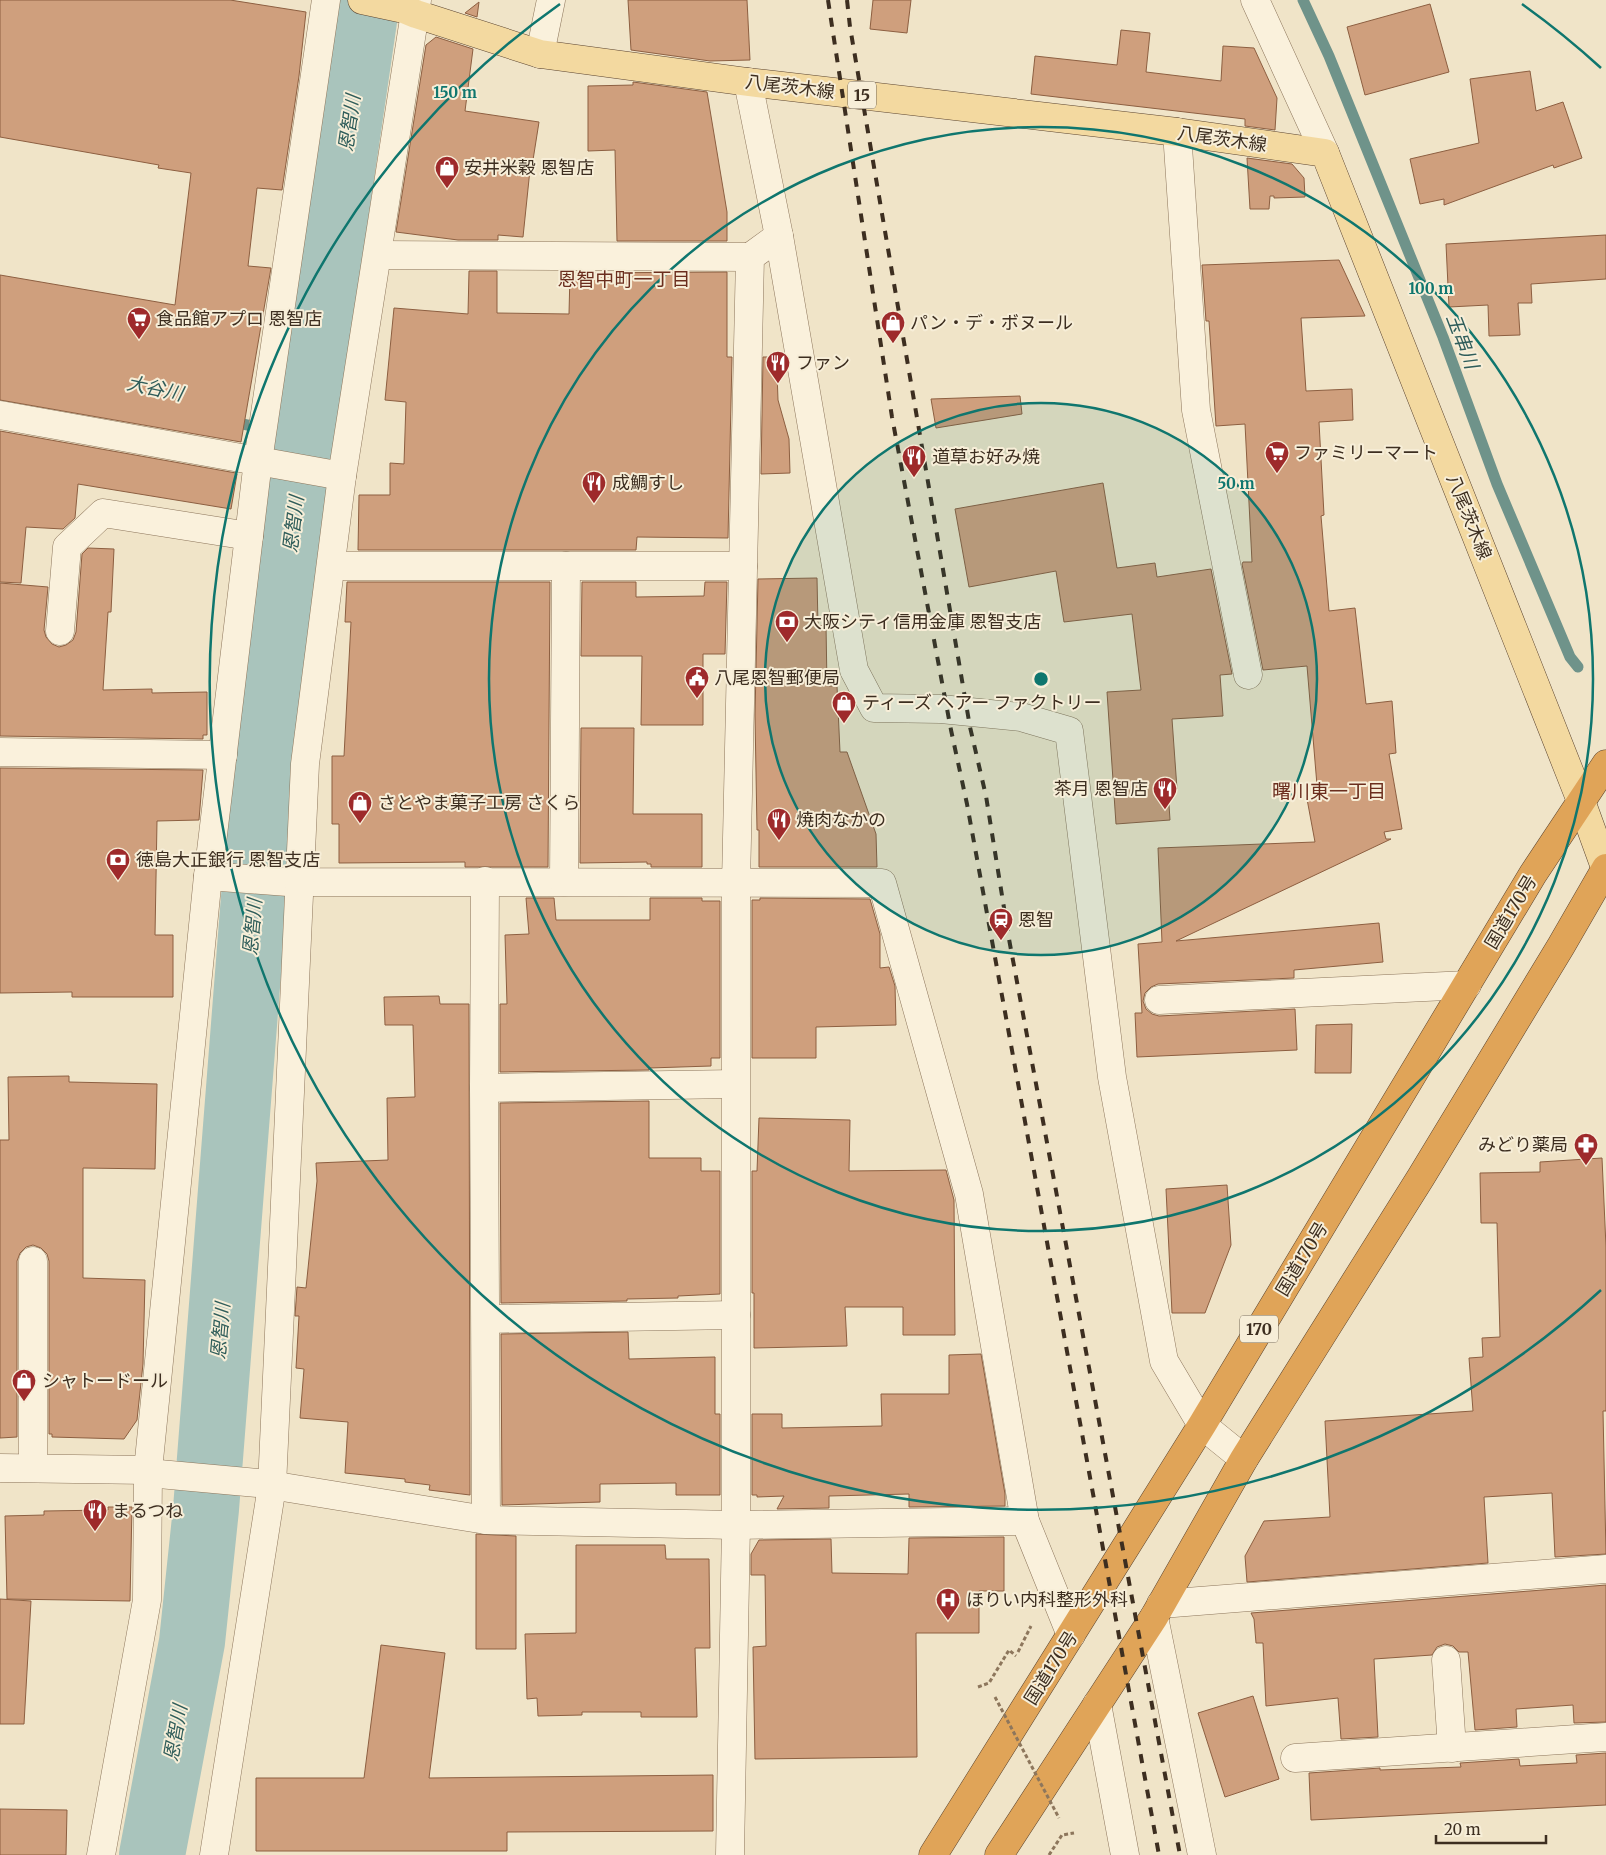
<svg xmlns="http://www.w3.org/2000/svg" width="1606" height="1855" font-family="Merriweather,'Noto Sans JP',serif">
<style>
.lines{fill:none;stroke-linecap:round;stroke-linejoin:round}
.stream{stroke:#6f938a;stroke-width:11}
.river{stroke:#a9c4bc;stroke-width:66}
.building{fill:#cf9f7d;stroke:#8d5f41}
.minor-casing{stroke:#8d765c;stroke-width:29}
.major-casing{stroke:#5b4430;stroke-width:29}
.highway-casing{stroke:#5b4430;stroke-width:29}
.path{stroke:#8d765c;stroke-width:3;stroke-dasharray:4 2.5;stroke-linecap:butt}
.minor{stroke:#faf1dc;stroke-width:28}
.major{stroke:#f3d9a0;stroke-width:28}
.highway{stroke:#e0a458;stroke-width:28}
.rail{stroke:#3d2e20;stroke-width:4;stroke-dasharray:9 9;stroke-linecap:butt}
.path-bridge{stroke:#8d765c;stroke-width:3;stroke-dasharray:4 2.5;stroke-linecap:butt}
.ring{fill:none;stroke:#0f766e;stroke-width:2.5}
.labels{text-anchor:middle;stroke-width:4;stroke-linejoin:round;paint-order:stroke}
.shield{fill:#f7eed8;stroke:#756857;stroke-width:1}
.shield-label{font-size:16px;font-weight:bold;fill:#3d2e20}
.street-label{font-size:18px;fill:#3d2e20;stroke:#f7eed8}
.poi-label{font-size:18px;fill:#3d2e20;stroke:#f7eed8;text-anchor:start}
.water-label{font-size:19px;font-style:italic;fill:#2f5d5a;stroke:#f7eed8}
.neighbourhood-label{font-size:19px;fill:#6b2e1e;stroke:#f7eed8}
.centre{fill:#0f766e;stroke:#f7eed8;stroke-width:2.5}
.ring-label{font-size:15px;text-anchor:middle;font-weight:bold;fill:#0f766e;stroke:#f7eed8;stroke-width:4;stroke-linejoin:round;paint-order:stroke}
</style>
<rect width="100%" height="100%" fill="#f0e4c8"/>
<g class="lines">
<g class="stream">
<path d="M 1303,0 L 1329,56 L 1443,337 L 1497,484 L 1570,657 L 1578,667"/>
<path d="M 229,421 L 303,437"/>
</g>
<path class="river" d="M 152,1855 L 192,1642 L 206,1509 L 265,757 L 303,437 L 367,0"/>
</g>
<g class="building">
<path d="M 0,0 L 230,0 L 306,12 L 299,76 L 282,190 L 257,188 L 248,266 L 271,268 L 241,442 L 0,400 L 0,275 L 175,305 L 191,173 L 158,168 L 159,165 L 0,137 Z"/>
<path d="M 628,0 L 747,0 L 750,60 L 710,61 L 631,50 Z"/>
<path d="M 873,0 L 911,0 L 907,33 L 870,29 Z"/>
<path d="M 479,2 L 477,17 L 465,13 Z"/>
<path d="M 1430,4 L 1449,72 L 1365,95 L 1347,27 Z"/>
<path d="M 1121,30 L 1150,33 L 1146,72 L 1221,81 L 1223,46 L 1254,48 L 1277,98 L 1275,130 L 1245,126 L 1245,119 L 1031,94 L 1035,56 L 1117,65 Z"/>
<path d="M 436,37 L 473,49 L 465,111 L 539,122 L 533,160 L 531,160 L 523,237 L 498,235 L 498,240 L 458,240 L 396,232 L 426,45 Z"/>
<path d="M 1530,71 L 1536,111 L 1563,102 L 1582,158 L 1554,168 L 1553,165 L 1444,205 L 1444,199 L 1420,204 L 1410,159 L 1479,143 L 1470,79 Z"/>
<path d="M 633,82 L 707,92 L 727,212 L 727,241 L 617,241 L 615,150 L 588,151 L 588,86 L 633,85 Z"/>
<path d="M 1247,158 L 1292,164 L 1304,178 L 1305,197 L 1274,198 L 1274,196 L 1270,196 L 1269,209 L 1250,209 Z"/>
<path d="M 1606,235 L 1606,279 L 1531,284 L 1532,303 L 1518,303 L 1520,335 L 1489,336 L 1488,305 L 1449,307 L 1446,244 Z"/>
<path d="M 1339,260 L 1365,316 L 1301,318 L 1306,391 L 1352,389 L 1353,420 L 1319,422 L 1324,515 L 1321,516 L 1329,611 L 1355,608 L 1366,704 L 1392,701 L 1396,753 L 1389,754 L 1402,829 L 1384,832 L 1386,839 L 1391,839 L 1176,941 L 1379,923 L 1383,962 L 1294,970 L 1294,978 L 1158,984 L 1151,987 L 1145,993 L 1143,1001 L 1146,1009 L 1152,1014 L 1159,1016 L 1295,1009 L 1297,1050 L 1137,1057 L 1135,1013 L 1142,1013 L 1138,944 L 1162,942 L 1158,848 L 1315,842 L 1307,799 L 1318,797 L 1307,666 L 1263,670 L 1242,564 L 1243,562 L 1252,562 L 1245,424 L 1216,426 L 1209,321 L 1206,321 L 1202,265 Z"/>
<path d="M 469,271 L 497,271 L 497,313 L 569,314 L 570,273 L 727,272 L 727,357 L 732,357 L 728,538 L 637,537 L 636,550 L 358,550 L 359,495 L 390,495 L 390,463 L 404,464 L 406,402 L 385,400 L 394,308 L 468,314 Z"/>
<path d="M 763,357 L 770,357 L 771,372 L 777,372 L 778,400 L 789,439 L 790,473 L 761,474 Z"/>
<path d="M 1020,396 L 1022,414 L 936,428 L 931,399 Z"/>
<path d="M 0,431 L 236,473 L 237,474 L 231,509 L 78,484 L 75,518 L 63,529 L 26,527 L 21,583 L 0,582 Z"/>
<path d="M 1103,483 L 1117,568 L 1155,563 L 1157,577 L 1211,569 L 1232,674 L 1220,675 L 1223,716 L 1172,719 L 1177,789 L 1168,790 L 1170,820 L 1116,824 L 1107,692 L 1141,690 L 1132,614 L 1064,622 L 1056,571 L 969,587 L 955,509 Z"/>
<path d="M 88,548 L 114,549 L 111,612 L 108,612 L 103,690 L 152,689 L 152,693 L 207,692 L 207,735 L 203,735 L 203,739 L 0,736 L 0,583 L 48,587 L 44,630 L 46,637 L 52,644 L 59,647 L 66,645 L 73,640 L 76,632 L 82,554 Z"/>
<path d="M 817,578 L 818,626 L 826,625 L 827,686 L 837,686 L 840,752 L 847,752 L 876,834 L 877,867 L 759,867 L 759,830 L 757,830 L 755,715 L 758,579 Z"/>
<path d="M 347,582 L 550,582 L 548,867 L 465,867 L 465,862 L 339,863 L 339,824 L 332,824 L 332,756 L 344,756 L 351,622 L 345,622 Z"/>
<path d="M 582,582 L 636,582 L 636,597 L 704,596 L 705,582 L 727,582 L 725,654 L 703,654 L 703,725 L 641,725 L 642,656 L 581,656 Z"/>
<path d="M 581,728 L 634,728 L 633,814 L 702,814 L 702,867 L 651,867 L 651,864 L 647,864 L 647,862 L 580,863 Z"/>
<path d="M 0,768 L 203,770 L 199,820 L 157,821 L 155,935 L 173,935 L 173,997 L 72,997 L 72,992 L 0,993 Z"/>
<path d="M 526,898 L 554,898 L 556,920 L 650,920 L 650,898 L 702,898 L 702,901 L 720,901 L 720,1058 L 711,1058 L 711,1066 L 649,1068 L 649,1070 L 500,1072 L 500,1004 L 507,1004 L 505,935 L 529,934 Z"/>
<path d="M 760,898 L 870,899 L 880,934 L 880,968 L 889,967 L 895,986 L 896,1025 L 816,1027 L 816,1058 L 752,1058 L 752,900 L 760,900 Z"/>
<path d="M 439,996 L 440,1004 L 469,1004 L 470,1495 L 429,1490 L 430,1485 L 405,1482 L 405,1479 L 345,1473 L 348,1422 L 300,1418 L 304,1369 L 296,1368 L 299,1316 L 295,1316 L 297,1287 L 306,1288 L 317,1181 L 316,1163 L 388,1160 L 387,1098 L 415,1097 L 413,1025 L 385,1025 L 384,997 Z"/>
<path d="M 1352,1024 L 1351,1073 L 1315,1073 L 1316,1025 Z"/>
<path d="M 69,1076 L 69,1082 L 157,1084 L 155,1169 L 83,1168 L 83,1278 L 145,1280 L 143,1364 L 137,1420 L 124,1439 L 52,1437 L 52,1434 L 49,1434 L 49,1261 L 47,1254 L 41,1248 L 33,1245 L 26,1247 L 20,1253 L 17,1261 L 17,1437 L 0,1438 L 0,1140 L 9,1140 L 8,1077 Z"/>
<path d="M 649,1101 L 649,1158 L 701,1158 L 701,1171 L 720,1171 L 720,1294 L 678,1296 L 678,1298 L 627,1299 L 627,1301 L 501,1303 L 500,1103 Z"/>
<path d="M 759,1118 L 850,1120 L 849,1171 L 946,1170 L 954,1200 L 955,1335 L 903,1335 L 903,1307 L 845,1307 L 847,1346 L 754,1348 L 754,1293 L 752,1293 L 752,1171 L 757,1171 Z"/>
<path d="M 1602,1158 L 1606,1247 L 1606,1411 L 1603,1411 L 1606,1554 L 1555,1557 L 1552,1493 L 1484,1497 L 1488,1563 L 1247,1582 L 1245,1556 L 1264,1521 L 1330,1517 L 1325,1421 L 1473,1411 L 1469,1358 L 1483,1357 L 1482,1338 L 1500,1337 L 1497,1223 L 1481,1223 L 1480,1173 L 1540,1172 L 1540,1162 Z"/>
<path d="M 1227,1185 L 1231,1245 L 1205,1313 L 1172,1313 L 1166,1189 Z"/>
<path d="M 628,1332 L 629,1359 L 715,1357 L 715,1414 L 720,1414 L 720,1495 L 676,1495 L 676,1483 L 600,1484 L 600,1502 L 502,1505 L 501,1334 Z"/>
<path d="M 981,1354 L 1005,1494 L 1005,1506 L 909,1507 L 909,1494 L 829,1496 L 829,1508 L 777,1509 L 784,1496 L 757,1497 L 757,1495 L 752,1495 L 752,1414 L 782,1414 L 782,1428 L 882,1426 L 881,1394 L 949,1394 L 949,1355 Z"/>
<path d="M 108,1507 L 132,1507 L 130,1601 L 7,1599 L 5,1516 L 44,1515 L 44,1511 L 108,1510 Z"/>
<path d="M 476,1534 L 516,1536 L 516,1649 L 476,1649 Z"/>
<path d="M 1004,1537 L 1004,1591 L 979,1591 L 979,1633 L 916,1633 L 917,1757 L 755,1759 L 753,1647 L 766,1646 L 765,1575 L 751,1575 L 751,1554 L 759,1540 L 831,1539 L 832,1573 L 908,1574 L 909,1538 Z"/>
<path d="M 576,1545 L 665,1545 L 666,1559 L 709,1559 L 710,1648 L 695,1648 L 697,1717 L 641,1717 L 641,1712 L 582,1712 L 582,1715 L 538,1716 L 537,1698 L 527,1699 L 525,1634 L 576,1633 Z"/>
<path d="M 1606,1585 L 1606,1722 L 1574,1723 L 1573,1705 L 1516,1709 L 1517,1727 L 1475,1730 L 1468,1652 L 1459,1652 L 1453,1646 L 1445,1644 L 1437,1647 L 1432,1655 L 1374,1659 L 1378,1737 L 1341,1739 L 1338,1698 L 1266,1706 L 1263,1643 L 1256,1643 L 1254,1619 L 1251,1613 Z"/>
<path d="M 0,1599 L 31,1601 L 24,1724 L 0,1724 Z"/>
<path d="M 381,1645 L 445,1653 L 429,1778 L 713,1775 L 713,1831 L 507,1832 L 507,1851 L 256,1851 L 256,1778 L 364,1778 Z"/>
<path d="M 1253,1696 L 1279,1779 L 1225,1797 L 1198,1713 Z"/>
<path d="M 1606,1753 L 1606,1805 L 1311,1820 L 1309,1773 L 1380,1768 L 1380,1770 L 1461,1767 L 1460,1763 L 1519,1759 L 1520,1766 L 1577,1763 L 1576,1755 Z"/>
<path d="M 0,1809 L 67,1810 L 66,1855 L 0,1855 Z"/>
</g>
<g class="lines">
<defs>
<g id="minor">
<path d="M 1255,0 L 1325,153"/>
<path d="M 540,54 L 551,0"/>
<path d="M 748,82 L 779,236 L 854,670 L 874,708 L 941,709 L 1021,717 L 1069,731 L 1112,1077 L 1164,1361 L 1202,1425 L 1244,1459"/>
<path d="M 1177,132 L 1196,410 L 1248,675"/>
<path d="M 378,255 L 750,257"/>
<path d="M 0,415 L 342,476"/>
<path d="M 331,566 L 743,566"/>
<path d="M 60,631 L 67,547 L 103,513 L 249,536"/>
<path d="M 0,752 L 223,755"/>
<path d="M 208,876 L 288,882 L 882,883 L 969,1194 L 1025,1521 L 1071,1635"/>
<path d="M 485,881 L 484,1088 L 486,1520"/>
<path d="M 564,882 L 566,566"/>
<path d="M 1159,1000 L 1467,985"/>
<path d="M 484,1088 L 735,1084"/>
<path d="M 486,1319 L 736,1315"/>
<path d="M 0,1468 L 148,1470 L 159,1474 L 258,1483 L 486,1520 L 736,1525 L 1025,1521"/>
<path d="M 33,1468 L 33,1261"/>
<path d="M 1161,1604 L 1606,1569"/>
<path d="M 1154,1617 L 1202,1855"/>
<path d="M 1446,1660 L 1452,1748"/>
<path d="M 1097,1704 L 1125,1855"/>
<path d="M 1295,1758 L 1606,1737"/>
<path d="M 101,1855 L 147,1600 L 148,1470 L 208,876 L 258,461 L 326,0"/>
<path d="M 214,1855 L 272,1486 L 305,764 L 342,476 L 417,0"/>
<path d="M 730,1855 L 736,1525 L 736,883 L 750,257 L 779,236"/>
</g>
<path id="major" d="M 362,0 L 404,9 L 416,14 L 540,54 L 748,82 L 1177,132 L 1325,153 L 1581,801 L 1606,870"/>
<g id="highway">
<path d="M 933,1855 L 1202,1425 L 1533,874 L 1606,764"/>
<path d="M 999,1855 L 1154,1617 L 1244,1459 L 1421,1177 L 1561,946 L 1606,868"/>
</g>
</defs>
<use href="#minor" class="minor-casing"/>
<use href="#major" class="major-casing"/>
<use href="#highway" class="highway-casing"/>
<g class="path">
<path d="M 1018,1652 L 1031,1626"/>
<path d="M 978,1687 L 989,1683 L 1009,1650 L 1016,1656"/>
<path d="M 1049,1855 L 1062,1835 L 1074,1833"/>
</g>
<use href="#minor" class="minor"/>
<use href="#major" class="major"/>
<use href="#highway" class="highway"/>
<g class="rail">
<path d="M 828,0 L 892,417 L 951,730 L 967,804 L 1159,1855"/>
<path d="M 847,0 L 850,27 L 970,727 L 986,796 L 1009,939 L 1180,1855"/>
</g>
<path class="path-bridge" d="M 995,1697 L 1059,1818"/>
</g>
<circle cx="1041" cy="679" r="276" fill="#0f766e" fill-opacity=".12"/>
<g class="ring">
<circle cx="1041" cy="679" r="276"/>
<circle cx="1041" cy="679" r="552"/>
<path d="M1601 1290A829 829 0 1 1 560 4M1522 4A829 829 0 0 1 1601 68"/>
</g>
<defs>
<symbol id="shop-pin" viewBox="-11 -11 22 30"><path d="M0 17L-7.5 6A9.5 9.5 0 1 1 7.5 6Z" fill="#9e2a2b" stroke="#f7eed8"/><path d="M-5-2.5h2.3a2.7 3.5 0 0 1 5.4 0H5L5.5 6h-11ZM-1.5-2.5h3a1.5 2.3 0 0 0-3 0Z" fill="#fff"/></symbol>
<symbol id="supermarket-pin" viewBox="-11 -11 22 30"><path d="M0 17L-7.5 6A9.5 9.5 0 1 1 7.5 6Z" fill="#9e2a2b" stroke="#f7eed8"/><path d="M-6-5.5h2.5l.6 2H6L4.5 2H-2.5L-4.4-4H-6ZM-1.5 3.2a1.3 1.3 0 1 0 .1 0ZM3 3.2a1.3 1.3 0 1 0 .1 0Z" fill="#fff"/></symbol>
<symbol id="restaurant-pin" viewBox="-11 -11 22 30"><path d="M0 17L-7.5 6A9.5 9.5 0 1 1 7.5 6Z" fill="#9e2a2b" stroke="#f7eed8"/><path d="M-5-6h1v4h1v-4h1v4h1v-4h1v5L-1.5 .5V6h-2V.5L-5-1ZM5-6V6H3V1.5H1.5Q1.5-4 5-6Z" fill="#fff"/></symbol>
<symbol id="bank-pin" viewBox="-11 -11 22 30"><path d="M0 17L-7.5 6A9.5 9.5 0 1 1 7.5 6Z" fill="#9e2a2b" stroke="#f7eed8"/><path d="M-6-4H6V4H-6ZM0-2.3a2.3 2.3 0 1 0 0 4.6a2.3 2.3 0 1 0 0-4.6Z" fill="#fff"/></symbol>
<symbol id="civic-pin" viewBox="-11 -11 22 30"><path d="M0 17L-7.5 6A9.5 9.5 0 1 1 7.5 6Z" fill="#9e2a2b" stroke="#f7eed8"/><path d="M-.6-6.5H3V-4.5H.6V-3L4-1V1h2V6H-6V1h2V-1L-.6-3ZM-1.2 2.5V6h2.4V2.5Z" fill="#fff"/></symbol>
<symbol id="station-pin" viewBox="-11 -11 22 30"><path d="M0 17L-7.5 6A9.5 9.5 0 1 1 7.5 6Z" fill="#9e2a2b" stroke="#f7eed8"/><path d="M-3-6H3Q5-6 5-4V2Q5 4 3 4L4.5 6H3L1.5 4h-3L-3 6H-4.5L-3 4Q-5 4-5 2V-4Q-5-6-3-6ZM-3.5-4v3h7v-3ZM-3.5 1v1.5H-2V1ZM2 1v1.5H3.5V1Z" fill="#fff"/></symbol>
<symbol id="pharmacy-pin" viewBox="-11 -11 22 30"><path d="M0 17L-7.5 6A9.5 9.5 0 1 1 7.5 6Z" fill="#9e2a2b" stroke="#f7eed8"/><path d="M-2-6h4v4h4v4h-4v4h-4v-4h-4v-4h4Z" fill="#fff"/></symbol>
<symbol id="hospital-pin" viewBox="-11 -11 22 30"><path d="M0 17L-7.5 6A9.5 9.5 0 1 1 7.5 6Z" fill="#9e2a2b" stroke="#f7eed8"/><path d="M-5-5h3v3.5h4V-5h3V5h-3V1.5h-4V5h-3Z" fill="#fff"/></symbol>
</defs>
<g fill-rule="evenodd">
<use href="#shop-pin" x="433" y="154" width="28" height="38"/>
<use href="#supermarket-pin" x="125" y="305" width="28" height="38"/>
<use href="#shop-pin" x="879" y="309" width="28" height="38"/>
<use href="#restaurant-pin" x="764" y="349" width="28" height="38"/>
<use href="#supermarket-pin" x="1263" y="439" width="28" height="38"/>
<use href="#restaurant-pin" x="900" y="443" width="28" height="38"/>
<use href="#restaurant-pin" x="580" y="469" width="28" height="38"/>
<use href="#bank-pin" x="773" y="608" width="28" height="38"/>
<use href="#civic-pin" x="683" y="664" width="28" height="38"/>
<use href="#shop-pin" x="830" y="689" width="28" height="38"/>
<use href="#restaurant-pin" x="1151" y="775" width="28" height="38"/>
<use href="#shop-pin" x="346" y="789" width="28" height="38"/>
<use href="#restaurant-pin" x="765" y="806" width="28" height="38"/>
<use href="#bank-pin" x="104" y="846" width="28" height="38"/>
<use href="#station-pin" x="987" y="906" width="28" height="38"/>
<use href="#pharmacy-pin" x="1572" y="1131" width="28" height="38"/>
<use href="#shop-pin" x="10" y="1367" width="28" height="38"/>
<use href="#restaurant-pin" x="81" y="1497" width="28" height="38"/>
<use href="#hospital-pin" x="934" y="1586" width="28" height="38"/>
</g>
<g class="labels">
<g class="shield">
<rect x="848" y="81.5" width="28" height="27" rx="4"/>
<rect x="1240" y="1315.5" width="38" height="27" rx="4"/>
</g>
<g class="shield-label">
<text x="862" y="101">15</text>
<text x="1259" y="1335">170</text>
</g>
<g class="street-label">
<text transform="translate(790 87) rotate(7)" y="6">八尾茨木線</text>
<text transform="translate(1222 139) rotate(8)" y="6">八尾茨木線</text>
<text transform="translate(1469 517) rotate(68)" y="6">八尾茨木線</text>
<text transform="translate(1511 912) rotate(-59)" y="6">国道170号</text>
<text transform="translate(1302 1259) rotate(-59)" y="6">国道170号</text>
<text transform="translate(1051 1668) rotate(-58)" y="6">国道170号</text>
</g>
<g class="poi-label">
<text x="464" y="174">安井米穀 恩智店</text>
<text x="156" y="325">食品館アプロ 恩智店</text>
<text x="910" y="329">パン・デ・ボヌール</text>
<text x="796" y="369">ファン</text>
<text x="1294" y="459">ファミリーマート</text>
<text x="932" y="463">道草お好み焼</text>
<text x="612" y="489">成鯛すし</text>
<text x="804" y="628">大阪シティ信用金庫 恩智支店</text>
<text x="714" y="684">八尾恩智郵便局</text>
<text x="862" y="709">ティーズ ヘアー ファクトリー</text>
<text x="1148" y="795" text-anchor="end">茶月 恩智店</text>
<text x="378" y="809">さとやま菓子工房 さくら</text>
<text x="796" y="826">焼肉なかの</text>
<text x="136" y="866">徳島大正銀行 恩智支店</text>
<text x="1018" y="926">恩智</text>
<text x="1568" y="1151" text-anchor="end">みどり薬局</text>
<text x="42" y="1387">シャトードール</text>
<text x="112" y="1517">まるつね</text>
<text x="966" y="1606">ほりい内科整形外科</text>
</g>
<g class="water-label">
<text transform="translate(349 123) rotate(-82)" y="7">恩智川</text>
<text transform="translate(1463 341) rotate(69)" y="7">玉串川</text>
<text transform="translate(155 388) rotate(12)" y="7">大谷川</text>
<text transform="translate(293 524) rotate(-83)" y="7">恩智川</text>
<text transform="translate(252 927) rotate(-85)" y="7">恩智川</text>
<text transform="translate(220 1331) rotate(-85)" y="7">恩智川</text>
<text transform="translate(175 1733) rotate(-80)" y="7">恩智川</text>
</g>
<g class="neighbourhood-label">
<text x="624" y="286">恩智中町一丁目</text>
<text x="1329" y="798">曙川東一丁目</text>
</g>
</g>
<circle cx="1041" cy="679" r="8" class="centre"/>
<g class="ring-label">
<text x="455" y="98">150 m</text>
<text x="1431" y="294">100 m</text>
<text x="1236" y="489">50 m</text>
</g>
<path d="M1436 1835v8h110v-8" fill="none" stroke="#3d2e20" stroke-width="2.5"/>
<text x="1444" y="1835" font-size="15" fill="#3d2e20" stroke="#f7eed8" stroke-width="4" paint-order="stroke">20 m</text>
</svg>
